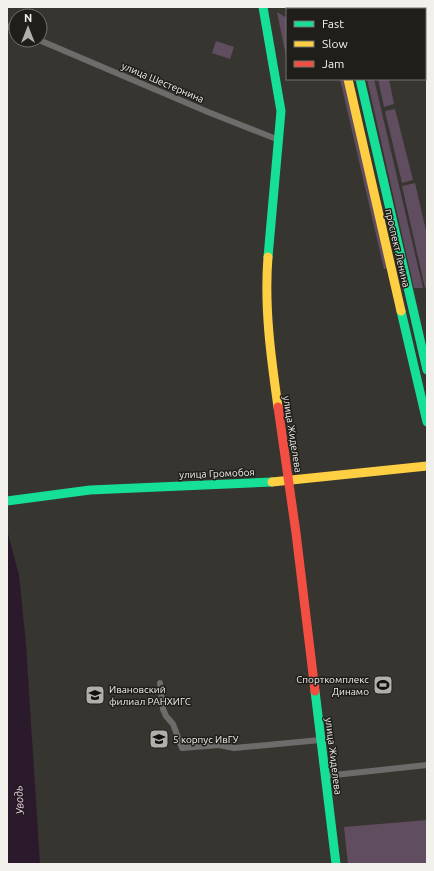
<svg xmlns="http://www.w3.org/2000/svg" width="434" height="871" font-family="Ubuntu,sans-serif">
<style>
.green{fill:#614d60}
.water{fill:#2b1a2b}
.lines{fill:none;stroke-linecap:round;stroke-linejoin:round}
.street{stroke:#6d6c6b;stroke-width:6}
.fast{stroke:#16e098;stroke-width:9}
.slow{stroke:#ffcf43;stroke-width:9}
.jam{stroke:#f24e42;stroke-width:9}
.labels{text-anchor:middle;stroke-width:3;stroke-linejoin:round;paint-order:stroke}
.street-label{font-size:10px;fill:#f2f0ea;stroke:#201e1a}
.poi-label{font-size:10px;fill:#f2f0ea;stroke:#201e1a;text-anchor:start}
.water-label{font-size:11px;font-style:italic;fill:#f1c5f1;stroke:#201e1a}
</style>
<rect width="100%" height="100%" fill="#373530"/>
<g class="green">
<path d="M 277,12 L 287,18 L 287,61 Z"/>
<path d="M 216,41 L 234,47 L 230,59 L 212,53 Z"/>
<path d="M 340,79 L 346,79 L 389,268 L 384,269 Z"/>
<path d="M 367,79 L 374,79 L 423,288 L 414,288 Z"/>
<path d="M 378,79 L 389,79 L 394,104 L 384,107 Z"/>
<path d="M 395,109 L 413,180 L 402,183 L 385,111 Z"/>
<path d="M 415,183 L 427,235 L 427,287 L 425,288 L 402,186 Z"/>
<path d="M 427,820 L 427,864 L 348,864 L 344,827 Z"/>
</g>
<path class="water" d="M 7,530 L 19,575 L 26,644 L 40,864 L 7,864 Z"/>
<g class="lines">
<g class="street">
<path d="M 7,26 L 16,30"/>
<path d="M 39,40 L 208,112 L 279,140"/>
<path d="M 160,683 L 163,709 L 166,716 L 173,724 L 182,748 L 219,745 L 234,748 L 320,740"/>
<path d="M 325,776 L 427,765"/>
</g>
<g class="fast">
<path d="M 263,7 L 281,111 L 268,257"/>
<path d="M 332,7 L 333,9"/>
<path d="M 425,24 L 427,23"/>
<path d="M 360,79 L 427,370"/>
<path d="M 401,311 L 427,422"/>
<path d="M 7,501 L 90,490 L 272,482"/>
<path d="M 315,691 L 336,864"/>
</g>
<g class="slow">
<path d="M 305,7 L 309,9"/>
<path d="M 345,7 L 346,9"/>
<path d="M 348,79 L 401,311"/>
<path d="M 268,257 C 264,307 271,358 278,407"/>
<path d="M 272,482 L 427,466"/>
</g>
<path class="jam" d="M 278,407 L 296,533 L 315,691"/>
</g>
<defs>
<symbol id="stadium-square" viewBox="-11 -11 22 22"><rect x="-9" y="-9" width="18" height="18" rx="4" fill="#b1afa9" stroke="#201e1a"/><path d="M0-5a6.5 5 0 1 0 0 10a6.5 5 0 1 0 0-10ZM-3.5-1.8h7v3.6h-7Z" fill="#111"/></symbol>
<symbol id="university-square" viewBox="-11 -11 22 22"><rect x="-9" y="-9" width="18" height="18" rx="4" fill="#b1afa9" stroke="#201e1a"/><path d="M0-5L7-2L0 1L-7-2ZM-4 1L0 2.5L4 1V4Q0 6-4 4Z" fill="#111"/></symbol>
</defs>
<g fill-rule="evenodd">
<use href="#stadium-square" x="372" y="674" width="22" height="22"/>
<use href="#university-square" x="84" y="684" width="22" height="22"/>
<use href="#university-square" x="148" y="728" width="22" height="22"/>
</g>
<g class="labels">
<g class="street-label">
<text transform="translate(163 82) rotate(23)" y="4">улица Шестернина</text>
<text transform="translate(398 248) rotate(77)" y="4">проспект Ленина</text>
<text transform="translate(293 434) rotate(81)" y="4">улица Жиделева</text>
<text transform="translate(217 473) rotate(-2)" y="4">улица Громобоя</text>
<text transform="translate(334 756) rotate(83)" y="4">улица Жиделева</text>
</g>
<g class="poi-label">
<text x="369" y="683" text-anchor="end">Спорткомплекс<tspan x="369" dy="12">Динамо</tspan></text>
<text x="109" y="693">Ивановский<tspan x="109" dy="12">филиал РАНХИГС</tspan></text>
<text x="173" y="743">5 корпус ИвГУ</text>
</g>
<g class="water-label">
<text transform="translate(19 800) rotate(-94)" y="4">Уводь</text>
</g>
</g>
<rect width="434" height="871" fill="none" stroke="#f2f0ea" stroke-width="16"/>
<rect x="286" y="8" width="140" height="72" fill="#201e1a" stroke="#74726d"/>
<rect x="294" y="21" width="20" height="6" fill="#16e098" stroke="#74726d"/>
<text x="322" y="28" font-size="12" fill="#f2f0ea">Fast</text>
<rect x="294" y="41" width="20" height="6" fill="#ffcf43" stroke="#74726d"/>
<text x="322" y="48" font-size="12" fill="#f2f0ea">Slow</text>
<rect x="294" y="61" width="20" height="6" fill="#f24e42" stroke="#74726d"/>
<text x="322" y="68" font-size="12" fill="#f2f0ea">Jam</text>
<g transform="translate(28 28)"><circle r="19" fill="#201e1a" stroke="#74726d"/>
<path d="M0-3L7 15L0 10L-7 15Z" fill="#b1afa9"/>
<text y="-6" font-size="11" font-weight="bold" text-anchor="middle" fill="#f2f0ea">N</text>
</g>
</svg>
